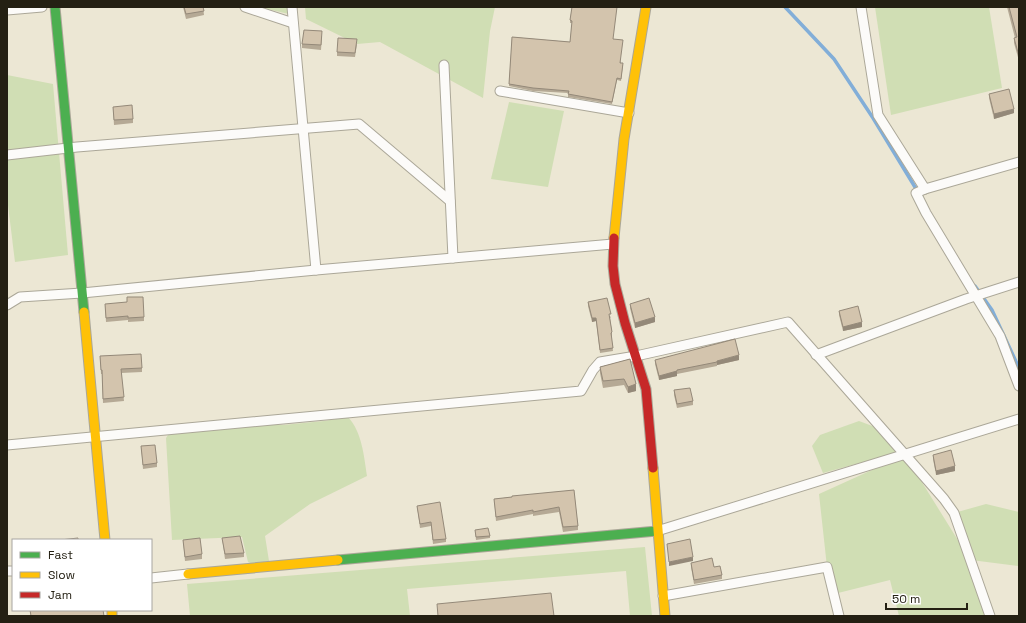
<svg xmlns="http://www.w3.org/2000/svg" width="1026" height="623" font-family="'Space Grotesk',sans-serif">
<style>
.green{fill:#d0deb4}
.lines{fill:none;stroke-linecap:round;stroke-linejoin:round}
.stream{stroke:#82aed8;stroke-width:3.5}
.street-casing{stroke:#aba798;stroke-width:11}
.fast-casing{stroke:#aba798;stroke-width:11}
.slow-casing{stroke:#aba798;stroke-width:11}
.jam-casing{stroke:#aba798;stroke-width:11}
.street{stroke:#fcfbf9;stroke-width:9}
.fast{stroke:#4caf50;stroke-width:9}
.slow{stroke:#ffc107;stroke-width:9}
.jam{stroke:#c62828;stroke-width:9}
.wall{fill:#b5a995}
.shaded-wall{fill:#948979}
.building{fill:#d3c4ad;stroke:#948979}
</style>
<rect width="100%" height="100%" fill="#ece7d4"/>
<g class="green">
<path d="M 259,7 L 292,7 L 293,15 Z"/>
<path d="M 305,7 L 495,7 L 490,31 L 483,98 L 380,42 L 357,44 L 306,19 Z"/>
<path d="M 875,7 L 989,7 L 1002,88 L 891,115 Z"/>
<path d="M 7,75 L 53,84 L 68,255 L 15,262 L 7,197 Z"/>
<path d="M 509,102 L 564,111 L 548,187 L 491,179 Z"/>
<path d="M 348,417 C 362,432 364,456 367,476 L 310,504 L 265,536 L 269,561 L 253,564 L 248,562 L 242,537 L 172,540 L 166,438 L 172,429 L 241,425 L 283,425 L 324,421 Z"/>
<path d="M 859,421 L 883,430 L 896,453 L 823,473 L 812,446 L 820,435 Z"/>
<path d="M 905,455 L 969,558 L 954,513 L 986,504 L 1019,512 L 1019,566 L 971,560 L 990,616 L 899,616 L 890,580 L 834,594 L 827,567 L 819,494 Z"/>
<path d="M 645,547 L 652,616 L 630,616 L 626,571 L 407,589 L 410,616 L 190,616 L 187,584 Z"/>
</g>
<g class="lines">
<g class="stream">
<path d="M 785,7 L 834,59 L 873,118 L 918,192"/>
<path d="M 975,286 L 992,310 L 1019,368"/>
</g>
<defs>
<g id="street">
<path d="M 245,7 L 293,23"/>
<path d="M 292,7 L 316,270"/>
<path d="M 861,7 L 878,115 L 925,189"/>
<path d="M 7,10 L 42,7"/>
<path d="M 444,65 L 453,258"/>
<path d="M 500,91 L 629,113"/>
<path d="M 7,155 L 77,147 L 359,124 L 450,201"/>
<path d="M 1019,162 L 925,189 L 916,193 L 926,213 L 1000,336 L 1019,386"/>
<path d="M 7,305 L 20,297 L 82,293 L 316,270 L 613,244"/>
<path d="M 816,355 L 966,299 L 1019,282"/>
<path d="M 7,445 L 581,391 L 593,370 L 600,362 L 636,356 L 788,322 L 944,499 L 954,513 L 990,616"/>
<path d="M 657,531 L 1019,419"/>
<path d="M 7,571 L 13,571"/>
<path d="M 151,578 L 188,574"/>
<path d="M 663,596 L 827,567 L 839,616"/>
</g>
<g id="fast">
<path d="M 55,7 L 84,312"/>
<path d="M 338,560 L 657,531"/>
</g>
<g id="slow">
<path d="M 614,238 L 624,139 L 646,7"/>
<path d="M 84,312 L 105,540"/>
<path d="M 653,468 L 665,616"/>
<path d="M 188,574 L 338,560"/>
<path d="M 112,610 L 112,616"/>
</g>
<path id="jam" d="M 614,238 L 613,266 L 615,284 L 625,323 L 646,389 L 653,468"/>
</defs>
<use href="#street" class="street-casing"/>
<use href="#fast" class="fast-casing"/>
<use href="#slow" class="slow-casing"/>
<use href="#jam" class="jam-casing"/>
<use href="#street" class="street"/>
<use href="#fast" class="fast"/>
<use href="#slow" class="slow"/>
<use href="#jam" class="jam"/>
</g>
<g class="wall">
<path d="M 183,7 L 203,7 L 204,15 L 186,19 Z"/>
<path d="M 572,7 L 613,39 L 621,63 L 623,65 L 621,81 L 617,80 L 612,104 L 568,97 L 568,93 L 533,91 L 509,86 L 512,37 L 570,42 L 572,23 L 570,23 L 570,20 Z"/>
<path d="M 1007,7 L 1019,7 L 1019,61 L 1014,43 L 1014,38 L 1015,38 Z"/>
<path d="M 322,36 L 321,50 L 302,48 L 302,44 Z"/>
<path d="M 357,44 L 355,57 L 337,56 L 337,52 Z"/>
<path d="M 989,94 L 1014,113 L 994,119 L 989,98 Z"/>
<path d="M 113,107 L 133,119 L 133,123 L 114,125 Z"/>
<path d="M 588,302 L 611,317 L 610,318 L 612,332 L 612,336 L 611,336 L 613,351 L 600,353 L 596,321 L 592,322 L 588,306 Z"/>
<path d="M 105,304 L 144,317 L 144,321 L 128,322 L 128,320 L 106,322 Z"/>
<path d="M 630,304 L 655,322 L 635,328 L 630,308 Z"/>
<path d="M 839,311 L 862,327 L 843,331 L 839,315 Z"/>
<path d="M 100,356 L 142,368 L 142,372 L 121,373 L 124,401 L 103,403 L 102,374 L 101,374 Z"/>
<path d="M 630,359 L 636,391 L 628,393 L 624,385 L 603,388 L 600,373 L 600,367 Z"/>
<path d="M 655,360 L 739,360 L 717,365 L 717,366 L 677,374 L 677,376 L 659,380 L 655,364 Z"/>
<path d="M 674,390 L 693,401 L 693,405 L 677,408 L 674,395 Z"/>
<path d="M 141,446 L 157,463 L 157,467 L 143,469 Z"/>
<path d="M 933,455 L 955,471 L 936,475 L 933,459 Z"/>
<path d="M 574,490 L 578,526 L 578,530 L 563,532 L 559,512 L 533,516 L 533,514 L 496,521 L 494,499 Z"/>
<path d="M 417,506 L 446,539 L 446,542 L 433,544 L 431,526 L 420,528 Z"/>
<path d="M 475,530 L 490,536 L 490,538 L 476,540 Z"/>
<path d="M 222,538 L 244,553 L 244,557 L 225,559 Z"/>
<path d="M 183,540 L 202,554 L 202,559 L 185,561 Z"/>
<path d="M 691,563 L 714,567 L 722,575 L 722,579 L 694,584 L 691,567 Z"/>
</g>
<g class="shaded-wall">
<path d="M 1014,109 L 1014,113 L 994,119 L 994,114 Z"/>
<path d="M 655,317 L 655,322 L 635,328 L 635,323 Z"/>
<path d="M 592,318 L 596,318 L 596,321 L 592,322 Z"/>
<path d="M 862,322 L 862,327 L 843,331 L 843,327 Z"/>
<path d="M 739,355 L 739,360 L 717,365 L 717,361 Z"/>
<path d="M 677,371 L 677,376 L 659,380 L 659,376 Z"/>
<path d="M 636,384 L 636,391 L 628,393 L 628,387 Z"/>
<path d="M 955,466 L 955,471 L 936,475 L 936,471 Z"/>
<path d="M 693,557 L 693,561 L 669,566 L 669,562 Z"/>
</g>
<g class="building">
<path d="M 184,7 L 203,7 L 204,11 L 186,14 Z"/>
<path d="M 572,7 L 617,7 L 613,39 L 623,40 L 620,63 L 623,63 L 621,79 L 617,78 L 612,102 L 568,94 L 569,91 L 533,88 L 509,84 L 512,37 L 570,42 L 572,21 L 570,20 Z"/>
<path d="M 1009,7 L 1019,7 L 1019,56 L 1014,38 L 1017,37 Z"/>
<path d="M 304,30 L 322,31 L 321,45 L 302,44 Z"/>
<path d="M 338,38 L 357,39 L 355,53 L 337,52 Z"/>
<path d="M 1009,89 L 1014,109 L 994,114 L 989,94 Z"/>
<path d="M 132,105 L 133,119 L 114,120 L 113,107 Z"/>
<path d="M 127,297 L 143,297 L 144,317 L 128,318 L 128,316 L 106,318 L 105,304 L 127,302 Z"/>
<path d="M 607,298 L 611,314 L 609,314 L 612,332 L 611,333 L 613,348 L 600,350 L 596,318 L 592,318 L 588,302 Z"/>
<path d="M 649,298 L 655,317 L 635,323 L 630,304 Z"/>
<path d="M 858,306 L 862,322 L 843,327 L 839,311 Z"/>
<path d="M 735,339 L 739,355 L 717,361 L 717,362 L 677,370 L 677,371 L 659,376 L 655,360 Z"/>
<path d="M 141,354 L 142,368 L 121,369 L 124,397 L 103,399 L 102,370 L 101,370 L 100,356 Z"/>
<path d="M 630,359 L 636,384 L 628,387 L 624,379 L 603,381 L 600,367 Z"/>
<path d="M 690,388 L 693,401 L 677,404 L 674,390 Z"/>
<path d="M 155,445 L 157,463 L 143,465 L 141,446 Z"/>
<path d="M 951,450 L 955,466 L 936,471 L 933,455 Z"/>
<path d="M 574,490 L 578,526 L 563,527 L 559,507 L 533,512 L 533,510 L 496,517 L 494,499 L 512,497 L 512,496 Z"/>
<path d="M 440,502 L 446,539 L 433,540 L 431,522 L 420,524 L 417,506 Z"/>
<path d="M 488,528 L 490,536 L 476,537 L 475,530 Z"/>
<path d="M 240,536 L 244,553 L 225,554 L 222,538 Z"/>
<path d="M 78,538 L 78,540 L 60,540 Z"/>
<path d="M 200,538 L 202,554 L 185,557 L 183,540 Z"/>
<path d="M 690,539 L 693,557 L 669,562 L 667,544 Z"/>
<path d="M 712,558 L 714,567 L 720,566 L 722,575 L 694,580 L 691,563 Z"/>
<path d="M 551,593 L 554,616 L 438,616 L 437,604 Z"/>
<path d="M 30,610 L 103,610 L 104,616 L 31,616 Z"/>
</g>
<rect width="1026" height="623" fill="none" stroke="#242013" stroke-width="16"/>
<rect x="12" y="539" width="140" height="72" fill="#ffffff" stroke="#a7a6a1"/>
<rect x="20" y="552" width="20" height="6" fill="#4caf50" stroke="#a7a6a1"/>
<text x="48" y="559" font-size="12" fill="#242013">Fast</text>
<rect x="20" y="572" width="20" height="6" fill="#ffc107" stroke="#a7a6a1"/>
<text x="48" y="579" font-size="12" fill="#242013">Slow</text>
<rect x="20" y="592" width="20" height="6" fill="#c62828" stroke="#a7a6a1"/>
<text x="48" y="599" font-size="12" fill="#242013">Jam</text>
<path d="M886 603v6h81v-6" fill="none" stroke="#242013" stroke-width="2"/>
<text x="892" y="603" font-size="12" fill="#242013" stroke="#ffffff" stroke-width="3" paint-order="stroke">50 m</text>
</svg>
